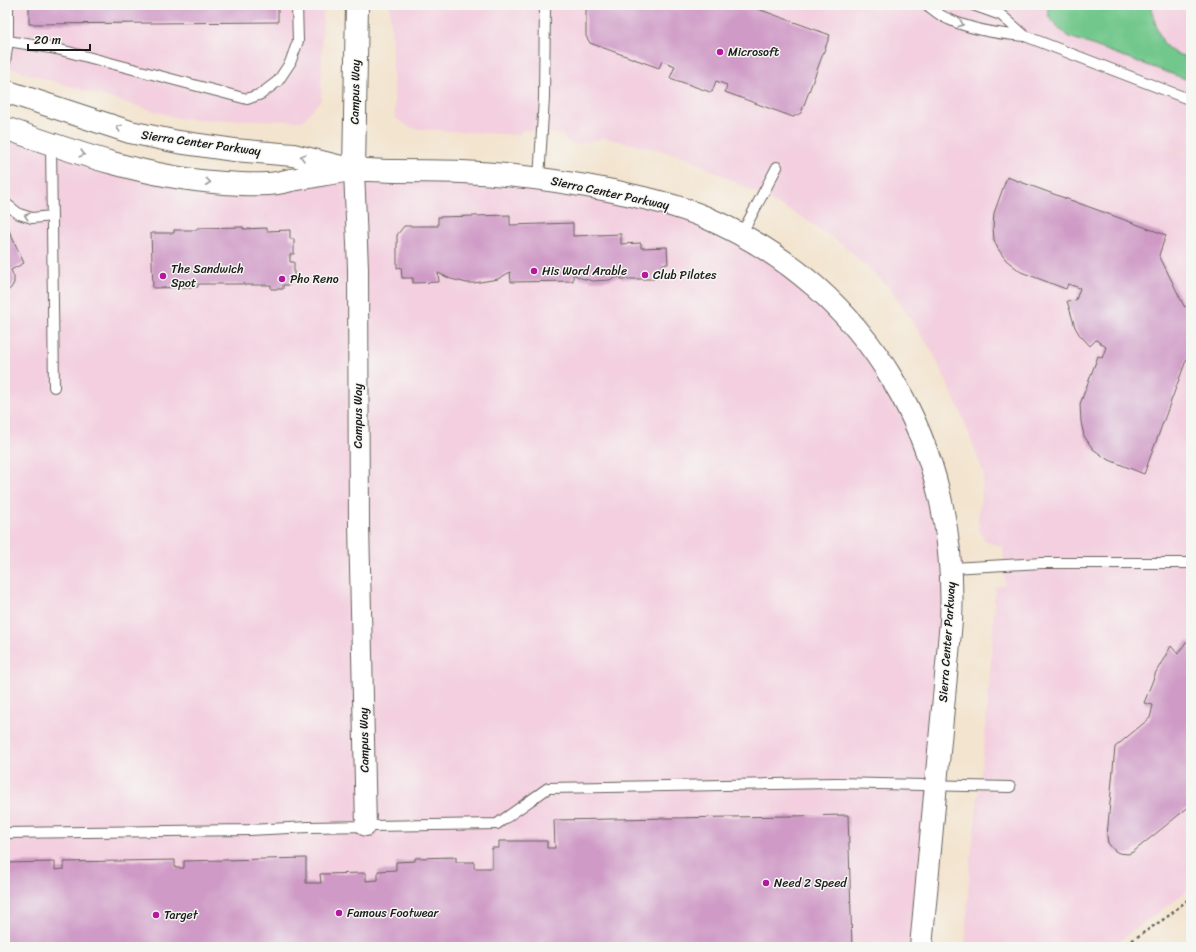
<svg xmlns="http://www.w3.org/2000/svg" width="1196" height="952" font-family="Sriracha,sans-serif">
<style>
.built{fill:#f3cfdf}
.green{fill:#72c78c;stroke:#477254}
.building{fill:#cf9ac6}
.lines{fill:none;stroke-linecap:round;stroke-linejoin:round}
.lane-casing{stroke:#67625b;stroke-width:12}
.street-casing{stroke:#67625b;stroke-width:22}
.secondary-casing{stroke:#67625b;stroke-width:24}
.path{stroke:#67625b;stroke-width:2.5;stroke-dasharray:3 3;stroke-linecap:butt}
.lane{stroke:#fff;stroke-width:10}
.street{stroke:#fff;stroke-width:20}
.secondary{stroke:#fff;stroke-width:22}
.oneway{stroke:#999}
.poi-dot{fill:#b5179e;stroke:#f6f6f2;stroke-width:1.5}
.labels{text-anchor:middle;stroke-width:3;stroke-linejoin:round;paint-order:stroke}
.poi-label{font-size:12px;fill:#1c1c1c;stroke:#f6f6f2;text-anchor:start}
.street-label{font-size:12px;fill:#1c1c1c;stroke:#f6f6f2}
</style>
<rect width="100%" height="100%" fill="#f6f6f2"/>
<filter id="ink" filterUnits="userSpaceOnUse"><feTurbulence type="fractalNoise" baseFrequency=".025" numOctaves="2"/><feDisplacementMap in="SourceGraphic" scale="8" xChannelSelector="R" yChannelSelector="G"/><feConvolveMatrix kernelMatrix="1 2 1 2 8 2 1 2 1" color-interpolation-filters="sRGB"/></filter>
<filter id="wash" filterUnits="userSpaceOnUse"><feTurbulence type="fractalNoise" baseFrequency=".012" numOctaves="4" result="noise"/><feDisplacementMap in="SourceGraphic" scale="16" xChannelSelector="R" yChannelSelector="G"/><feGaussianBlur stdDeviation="0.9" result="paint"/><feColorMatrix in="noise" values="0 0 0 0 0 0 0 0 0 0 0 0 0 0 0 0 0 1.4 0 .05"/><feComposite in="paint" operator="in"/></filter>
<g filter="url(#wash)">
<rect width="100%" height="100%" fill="#f3e4cf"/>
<g class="built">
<path d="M 5,5 L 323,5 L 321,100 L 302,121 L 182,119 L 35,76 L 5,66 Z"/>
<path d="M 390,5 L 1191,5 L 1191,155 L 1135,135 L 1191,156 L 1191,888 L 1111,947 L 965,947 L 970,865 L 984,746 L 991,660 L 995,587 L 1005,584 L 1003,546 L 992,544 L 984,539 L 979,530 L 978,518 L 984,475 L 961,413 L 933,353 L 890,288 L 844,246 L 802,217 L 684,156 L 605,138 L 579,144 L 570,143 L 566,140 L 563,135 L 522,130 L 519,135 L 419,129 L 412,128 L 401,122 L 395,117 Z"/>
<path d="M 5,130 L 199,184 L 344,171 L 607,188 L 764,250 L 897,382 L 950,518 L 923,947 L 5,947 Z"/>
</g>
<path class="green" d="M 1047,5 L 1150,5 C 1154,17 1158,37 1166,46 C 1171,53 1183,56 1191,58 L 1191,81 L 1067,36 L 1049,18 Z"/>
<g id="blocks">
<g class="building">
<path d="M 29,5 L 278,5 L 278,22 L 29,24 Z"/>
<path d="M 586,5 L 729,5 L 737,8 L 747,5 L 830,35 L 801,113 L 793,117 L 725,92 L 727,85 L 716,81 L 712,92 L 710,92 L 670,78 L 675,66 L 662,61 L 659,68 L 590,43 L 586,36 Z"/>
<path d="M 1007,177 L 1166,235 L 1159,255 L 1184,306 L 1191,309 L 1191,347 L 1144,474 L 1107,459 L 1093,449 L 1084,436 L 1081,422 L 1080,404 L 1098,356 L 1102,358 L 1106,347 L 1096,340 L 1090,346 L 1079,334 L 1075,327 L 1067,301 L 1076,300 L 1080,288 L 1068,284 L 1066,289 L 1021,272 L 1006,260 L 998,249 L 994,240 L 993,228 L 994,213 Z"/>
<path d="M 510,215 L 510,225 L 573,223 L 573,236 L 621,234 L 621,244 L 641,243 L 641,248 L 667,247 L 668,264 L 663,264 L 663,275 L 653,276 L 654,279 L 621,279 L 621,276 L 609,280 L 593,281 L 581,278 L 573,274 L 573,281 L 511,282 L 510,272 L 498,279 L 474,283 L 467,283 L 451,279 L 438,273 L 439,282 L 413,283 L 413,278 L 402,278 L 401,267 L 397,268 L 397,235 L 404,226 L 438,226 L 438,217 Z"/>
<path d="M 5,222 L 24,263 L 11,270 L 14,277 L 14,283 L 11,288 L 5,293 Z"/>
<path d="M 243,227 L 243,229 L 267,228 L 267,231 L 290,230 L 290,239 L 294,239 L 294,254 L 290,254 L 290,262 L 294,262 L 294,280 L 290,280 L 290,285 L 283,285 L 283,289 L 271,289 L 271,285 L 244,285 L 244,284 L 198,284 L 198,287 L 153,288 L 151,233 L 174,233 L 174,230 L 197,230 L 197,228 Z"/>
<path d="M 1186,642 L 1191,642 L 1191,805 L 1133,852 L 1128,854 L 1119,853 L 1115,851 L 1108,843 L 1107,836 L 1115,747 L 1150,718 L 1153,705 L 1144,703 L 1156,672 L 1171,646 L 1178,654 Z"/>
<path d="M 848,815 L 852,947 L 5,947 L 5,863 L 55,862 L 55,870 L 64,869 L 64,862 L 175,860 L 175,868 L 184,868 L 184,861 L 306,858 L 306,883 L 321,883 L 320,874 L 366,873 L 366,881 L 378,880 L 378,871 L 396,870 L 396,862 L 415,861 L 415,858 L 456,857 L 456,862 L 474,862 L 474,868 L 492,868 L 492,848 L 499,848 L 499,841 L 547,841 L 547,848 L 555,848 L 554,820 Z"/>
</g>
</g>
</g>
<g filter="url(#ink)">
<use href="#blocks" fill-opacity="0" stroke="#67625b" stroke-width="1"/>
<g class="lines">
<defs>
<g id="lane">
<path d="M 927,5 C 934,10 940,16 948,19 C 972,30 998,34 1025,36 L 1001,15 L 973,5"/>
<path d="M 1025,36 L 1191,100"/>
<path d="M 8,41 L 57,49 L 247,99 L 261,94 L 278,81 L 290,63 L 298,41 L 297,5"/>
<path d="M 5,62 L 8,41 L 8,5"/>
<path d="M 51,144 L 54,387"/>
<path d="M 539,179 L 544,98 L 545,5"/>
<path d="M 5,203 L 19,214 L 32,218 L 52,216"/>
<path d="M 741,235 L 777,167"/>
<path d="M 952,568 L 1042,563 L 1191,563"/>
<path d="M 5,833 L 249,830 L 309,827 L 497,824 L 548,788 L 836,783 L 1010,787"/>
</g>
<path id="street" d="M 354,170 L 358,268 L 359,525 L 366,826"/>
<g id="secondary">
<path d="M 5,91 L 130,132 L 178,142 L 234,150 L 293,155 L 345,168"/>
<path d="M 5,128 C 76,153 148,178 224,183 C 238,184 253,185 267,184 C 275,184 283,182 291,180 C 311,177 331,173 351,170 C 365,169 380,171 394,171 C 417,171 439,171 462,172 C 512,174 563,181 613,191 C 645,198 677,205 707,218 C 870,289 959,446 951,621 L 921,947"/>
<path d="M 354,170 L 357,5"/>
</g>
</defs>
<use href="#lane" class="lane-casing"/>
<use href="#street" class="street-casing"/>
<use href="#secondary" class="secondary-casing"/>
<path class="path" d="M 1122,947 L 1167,917 L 1191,897"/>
<use href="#lane" class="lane"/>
<use href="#street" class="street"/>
<use href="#secondary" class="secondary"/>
</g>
<defs><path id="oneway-chevron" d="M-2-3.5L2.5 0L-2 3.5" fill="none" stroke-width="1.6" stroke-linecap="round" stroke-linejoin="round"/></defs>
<g class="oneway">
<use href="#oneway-chevron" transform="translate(961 24) rotate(19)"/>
<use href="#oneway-chevron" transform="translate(119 128) rotate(-162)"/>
<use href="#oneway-chevron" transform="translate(82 154) rotate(16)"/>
<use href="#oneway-chevron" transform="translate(303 157) rotate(-165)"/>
<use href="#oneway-chevron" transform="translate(208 182) rotate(6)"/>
<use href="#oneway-chevron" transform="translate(27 216) rotate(-162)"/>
</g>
</g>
<g class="poi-dot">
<circle cx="720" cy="52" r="4"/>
<circle cx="534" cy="271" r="4"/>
<circle cx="645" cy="275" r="4"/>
<circle cx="163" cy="276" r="4"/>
<circle cx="282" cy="279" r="4"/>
<circle cx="766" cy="883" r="4"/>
<circle cx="339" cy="913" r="4"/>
<circle cx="156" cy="915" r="4"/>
</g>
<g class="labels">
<g class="poi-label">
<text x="728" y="56">Microsoft</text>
<text x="171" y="273">The Sandwich<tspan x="171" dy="14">Spot</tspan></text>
<text x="542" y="275">His Word Arable</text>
<text x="653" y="279">Club Pilates</text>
<text x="290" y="283">Pho Reno</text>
<text x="774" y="887">Need 2 Speed</text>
<text x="347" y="917">Famous Footwear</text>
<text x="164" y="919">Target</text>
</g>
<g class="street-label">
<text transform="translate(355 92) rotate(-89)" y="4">Campus Way</text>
<text transform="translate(201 143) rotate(8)" y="4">Sierra Center Parkway</text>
<text transform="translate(610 193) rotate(12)" y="4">Sierra Center Parkway</text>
<text transform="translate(358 416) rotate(-90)" y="4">Campus Way</text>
<text transform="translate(947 642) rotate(-86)" y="4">Sierra Center Parkway</text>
<text transform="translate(364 740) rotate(-91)" y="4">Campus Way</text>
</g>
</g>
<rect width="1196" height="952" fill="none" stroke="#f6f6f2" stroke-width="20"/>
<path d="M28 44v6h62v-6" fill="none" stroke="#1c1c1c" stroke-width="2"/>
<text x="34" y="44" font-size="12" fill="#1c1c1c" stroke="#f6f6f2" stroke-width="3" paint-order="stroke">20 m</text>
</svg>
